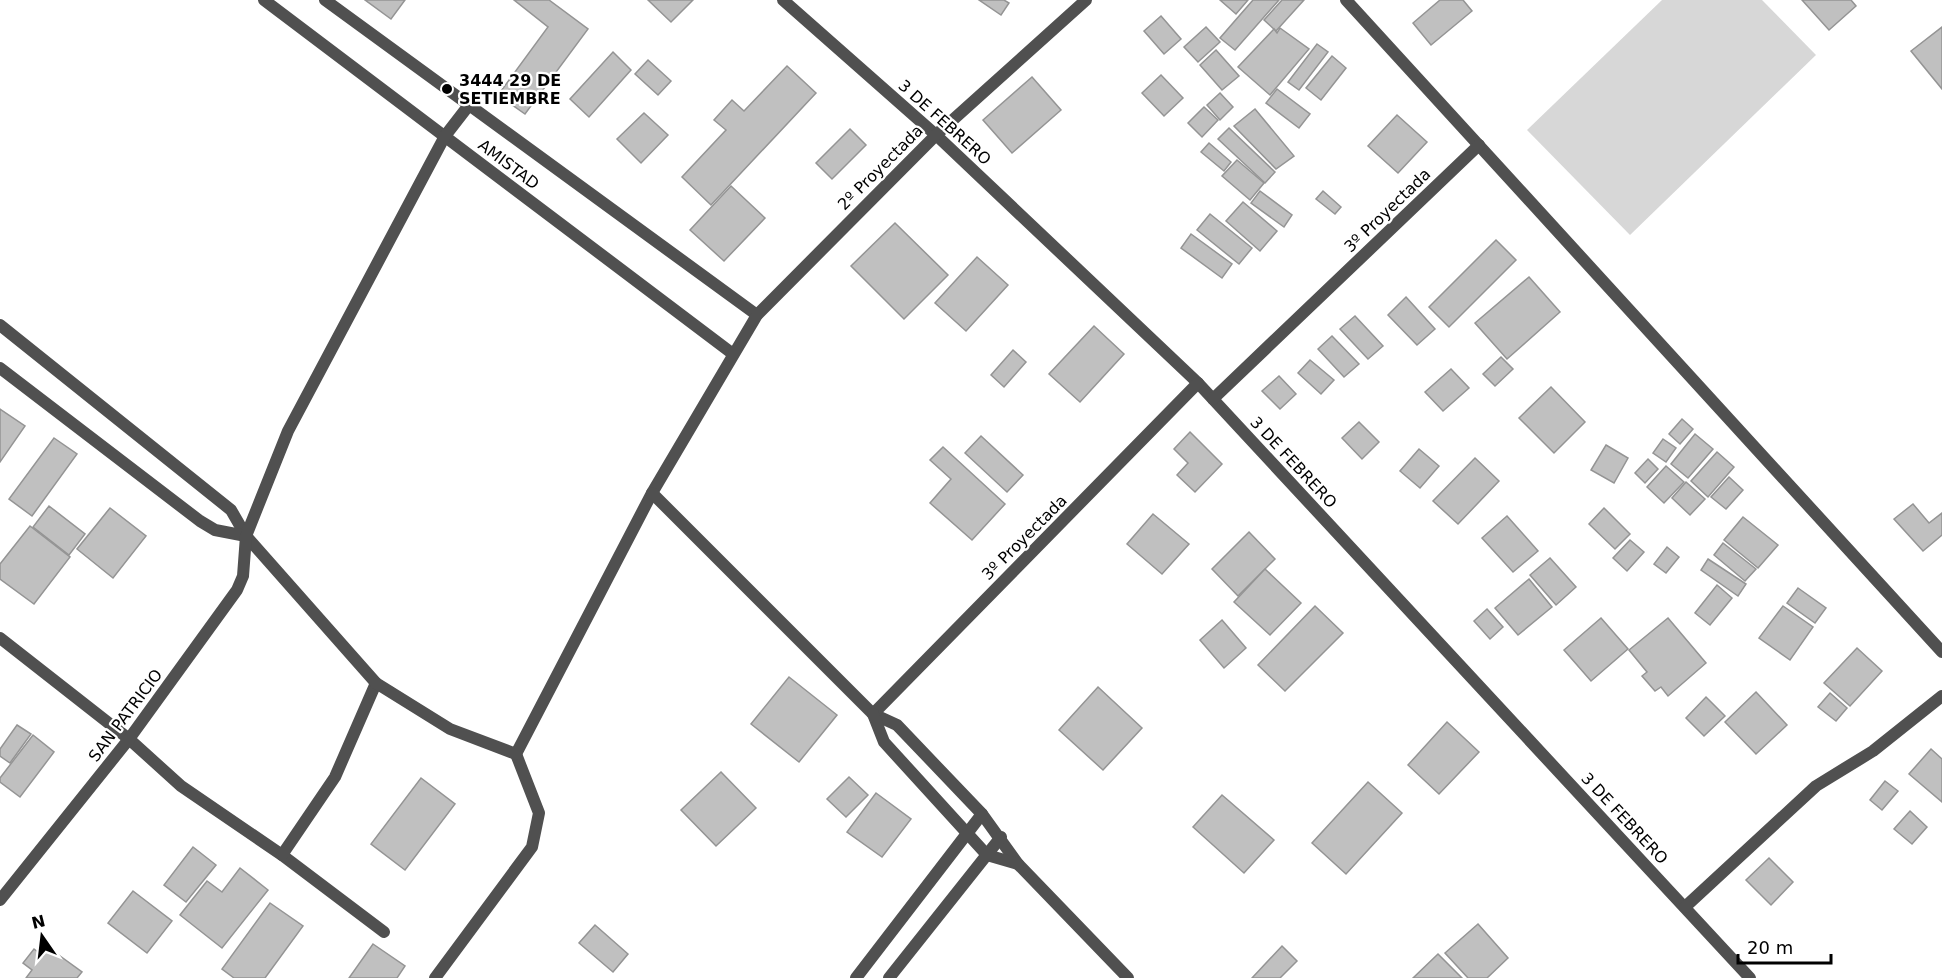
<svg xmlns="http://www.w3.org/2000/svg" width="1942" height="978" font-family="'DejaVu Sans',sans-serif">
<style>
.green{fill:#d7d7d7}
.building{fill:#c0c0c0;stroke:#949494;stroke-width:1.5}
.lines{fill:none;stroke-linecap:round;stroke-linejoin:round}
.service{stroke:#505050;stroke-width:12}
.minor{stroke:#505050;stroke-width:12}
.poi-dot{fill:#000;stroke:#fff;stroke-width:2}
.labels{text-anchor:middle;stroke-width:4.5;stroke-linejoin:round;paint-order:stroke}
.poi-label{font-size:16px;font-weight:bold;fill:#000;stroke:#fff;text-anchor:start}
.street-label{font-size:16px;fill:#000;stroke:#fff}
</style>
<rect width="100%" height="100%" fill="#fff"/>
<path class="green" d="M 1662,0 L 1762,0 L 1816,55 L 1630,235 L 1527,130 Z"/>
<g class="building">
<path d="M 365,0 L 405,0 L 391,19 Z"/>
<path d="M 514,0 L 549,0 L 588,29 L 525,114 L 498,95 L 548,27 Z"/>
<path d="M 648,0 L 693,0 L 671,22 Z"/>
<path d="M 979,0 L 1004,0 L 1009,3 L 1001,15 Z"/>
<path d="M 1220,0 L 1248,0 L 1236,14 Z"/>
<path d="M 1253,0 L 1279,0 L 1235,50 L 1220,38 Z"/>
<path d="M 1282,0 L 1304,0 L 1276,31 L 1264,20 Z"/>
<path d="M 1440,0 L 1463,0 L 1472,11 L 1431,45 L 1413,23 Z"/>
<path d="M 1802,0 L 1851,0 L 1856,6 L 1829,30 Z"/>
<path d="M 1161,16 L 1181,39 L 1164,54 L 1144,31 Z"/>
<path d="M 1206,27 L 1220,42 L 1198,62 L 1184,47 Z"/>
<path d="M 1942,27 L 1942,89 L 1911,51 Z"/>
<path d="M 1280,28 L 1309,49 L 1270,95 L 1238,67 L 1274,29 L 1277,33 Z"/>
<path d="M 1317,44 L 1328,52 L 1299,90 L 1288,82 Z"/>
<path d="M 1216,50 L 1239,76 L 1222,90 L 1200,65 Z"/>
<path d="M 613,52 L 631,70 L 589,117 L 570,99 Z"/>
<path d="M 1332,56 L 1346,68 L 1321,100 L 1306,88 Z"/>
<path d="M 648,60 L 671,81 L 658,95 L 635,74 Z"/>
<path d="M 787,66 L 816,93 L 711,205 L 682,177 L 726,130 L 714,120 L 732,100 L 744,111 Z"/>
<path d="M 1161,75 L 1183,98 L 1164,116 L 1142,93 Z"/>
<path d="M 1032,77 L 1061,110 L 1012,153 L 983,120 Z"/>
<path d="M 1277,89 L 1310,114 L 1299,128 L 1266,103 Z"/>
<path d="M 1220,93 L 1233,107 L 1220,120 L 1207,105 Z"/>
<path d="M 1204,107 L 1218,120 L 1202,137 L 1188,123 Z"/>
<path d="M 1255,109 L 1294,156 L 1276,169 L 1234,126 Z"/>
<path d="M 644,113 L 668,135 L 641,163 L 617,139 Z"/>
<path d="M 1397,115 L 1427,142 L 1398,173 L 1368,146 Z"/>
<path d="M 1229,128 L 1275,172 L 1265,183 L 1218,139 Z"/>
<path d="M 850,129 L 866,145 L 832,179 L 816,163 Z"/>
<path d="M 1209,143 L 1231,162 L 1224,171 L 1201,152 Z"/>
<path d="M 1237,160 L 1264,183 L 1250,200 L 1222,176 Z"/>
<path d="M 731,186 L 765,218 L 724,261 L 690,230 Z"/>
<path d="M 1260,191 L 1292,215 L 1284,227 L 1251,203 Z"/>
<path d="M 1323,191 L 1341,207 L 1335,214 L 1316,199 Z"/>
<path d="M 1243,202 L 1277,231 L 1260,251 L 1226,221 Z"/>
<path d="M 1210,214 L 1252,248 L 1239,264 L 1197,230 Z"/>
<path d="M 895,223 L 948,275 L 904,319 L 851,266 Z"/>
<path d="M 1191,234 L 1232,264 L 1222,278 L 1181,248 Z"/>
<path d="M 1496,240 L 1516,260 L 1449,327 L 1429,307 Z"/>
<path d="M 977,257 L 1008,285 L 966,331 L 935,303 Z"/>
<path d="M 1529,277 L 1560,312 L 1507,359 L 1475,323 Z"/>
<path d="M 1406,297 L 1435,329 L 1417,345 L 1388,315 Z"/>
<path d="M 1355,316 L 1383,346 L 1368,359 L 1340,329 Z"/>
<path d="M 1094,326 L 1124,354 L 1080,402 L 1049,374 Z"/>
<path d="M 1332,336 L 1359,364 L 1344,377 L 1318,349 Z"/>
<path d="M 1013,350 L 1026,362 L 1004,387 L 991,375 Z"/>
<path d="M 1501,357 L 1513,369 L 1495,386 L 1483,374 Z"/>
<path d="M 1310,360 L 1334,380 L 1321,394 L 1298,373 Z"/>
<path d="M 1451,369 L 1469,388 L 1443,411 L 1425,392 Z"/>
<path d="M 1279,376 L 1296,394 L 1280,409 L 1262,391 Z"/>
<path d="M 1551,387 L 1585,422 L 1554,453 L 1519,418 Z"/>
<path d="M 0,409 L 25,426 L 0,462 Z"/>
<path d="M 1682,419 L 1693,429 L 1680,444 L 1669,434 Z"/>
<path d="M 1359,422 L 1379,442 L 1362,459 L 1342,438 Z"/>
<path d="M 1190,432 L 1222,464 L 1195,492 L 1177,475 L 1188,463 L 1174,449 Z"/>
<path d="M 1695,434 L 1713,449 L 1688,478 L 1671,464 Z"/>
<path d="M 981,436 L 1023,475 L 1007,492 L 965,453 Z"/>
<path d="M 54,438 L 77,454 L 32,516 L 9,499 Z"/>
<path d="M 1663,439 L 1676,448 L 1666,462 L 1653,453 Z"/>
<path d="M 1606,445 L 1628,458 L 1614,483 L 1591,470 Z"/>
<path d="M 943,447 L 1005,504 L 972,540 L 930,503 L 951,479 L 930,460 Z"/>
<path d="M 1419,449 L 1439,466 L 1420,488 L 1400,471 Z"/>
<path d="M 1717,452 L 1734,467 L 1708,497 L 1691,481 Z"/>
<path d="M 1475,458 L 1499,481 L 1458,524 L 1433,501 Z"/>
<path d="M 1648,459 L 1658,469 L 1645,483 L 1635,473 Z"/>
<path d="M 1666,466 L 1684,482 L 1664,503 L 1647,487 Z"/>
<path d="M 1729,477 L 1743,490 L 1726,509 L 1711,497 Z"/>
<path d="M 1686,482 L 1705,499 L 1690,515 L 1672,498 Z"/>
<path d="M 1913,504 L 1929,523 L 1942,513 L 1942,535 L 1923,551 L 1894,519 Z"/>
<path d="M 49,506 L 85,534 L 69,555 L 33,527 Z"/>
<path d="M 110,508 L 146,536 L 113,578 L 77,549 Z"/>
<path d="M 1604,508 L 1630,534 L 1615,549 L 1589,524 Z"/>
<path d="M 1153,514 L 1189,544 L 1162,574 L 1127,544 Z"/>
<path d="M 1507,516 L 1538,551 L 1513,572 L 1482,538 Z"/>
<path d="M 1743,517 L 1778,545 L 1758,568 L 1724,540 Z"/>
<path d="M 30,526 L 70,557 L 34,604 L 0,579 L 0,564 Z"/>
<path d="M 1249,532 L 1275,559 L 1238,596 L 1212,569 Z"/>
<path d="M 1630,540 L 1644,552 L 1627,571 L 1613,558 Z"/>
<path d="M 1723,543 L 1756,569 L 1745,581 L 1714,555 Z"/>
<path d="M 1667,547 L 1679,557 L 1666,573 L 1654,564 Z"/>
<path d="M 1550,558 L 1576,587 L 1556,605 L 1530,575 Z"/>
<path d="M 1708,559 L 1746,584 L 1738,596 L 1701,570 Z"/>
<path d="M 1265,569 L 1301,603 L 1270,635 L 1234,602 Z"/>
<path d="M 1529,579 L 1552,607 L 1518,635 L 1495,608 Z"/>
<path d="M 1717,585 L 1732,598 L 1710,625 L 1695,613 Z"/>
<path d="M 1798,588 L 1826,608 L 1815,623 L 1787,603 Z"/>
<path d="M 1315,606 L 1343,633 L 1285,691 L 1258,665 Z"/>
<path d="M 1783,606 L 1813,627 L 1790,660 L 1759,638 Z"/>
<path d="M 1487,609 L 1503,627 L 1490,639 L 1474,621 Z"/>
<path d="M 1601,618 L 1628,649 L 1591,681 L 1564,650 Z"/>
<path d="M 1668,618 L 1706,663 L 1668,696 L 1661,687 L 1655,691 L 1642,676 L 1647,672 L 1629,650 Z"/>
<path d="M 1222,620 L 1246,648 L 1224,668 L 1200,640 Z"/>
<path d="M 1857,648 L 1882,671 L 1850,706 L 1824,683 Z"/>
<path d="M 789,677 L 837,715 L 799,762 L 751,724 Z"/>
<path d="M 1098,687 L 1142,728 L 1103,770 L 1059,730 Z"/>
<path d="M 1756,692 L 1787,725 L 1756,754 L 1725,722 Z"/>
<path d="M 1830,693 L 1847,708 L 1836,721 L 1818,707 Z"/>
<path d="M 1706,697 L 1725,716 L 1704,736 L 1686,718 Z"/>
<path d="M 1447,722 L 1479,752 L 1439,794 L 1408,765 Z"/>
<path d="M 17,725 L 31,734 L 10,763 L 0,756 L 0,749 Z"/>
<path d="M 33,735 L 54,752 L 20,797 L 0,782 L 0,778 Z"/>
<path d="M 1931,749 L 1942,759 L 1942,802 L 1909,774 Z"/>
<path d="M 721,772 L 756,808 L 716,846 L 681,810 Z"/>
<path d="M 849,777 L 868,795 L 846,817 L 827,799 Z"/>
<path d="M 421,778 L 455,804 L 405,870 L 371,844 Z"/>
<path d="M 1885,781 L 1898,791 L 1882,810 L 1870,800 Z"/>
<path d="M 1368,782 L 1402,813 L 1346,874 L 1312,843 Z"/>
<path d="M 876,793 L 911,819 L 882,857 L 847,832 Z"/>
<path d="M 1222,795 L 1274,840 L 1244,873 L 1193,827 Z"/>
<path d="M 1910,811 L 1927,827 L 1912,844 L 1894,829 Z"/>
<path d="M 193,847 L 216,865 L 186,902 L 164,885 Z"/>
<path d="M 1769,858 L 1793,882 L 1771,905 L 1746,880 Z"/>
<path d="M 240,868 L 268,890 L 222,948 L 180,915 L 207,881 L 222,892 Z"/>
<path d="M 133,891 L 172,921 L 147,953 L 108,923 Z"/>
<path d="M 270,903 L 303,926 L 265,978 L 234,978 L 222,969 Z"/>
<path d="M 1478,924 L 1508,958 L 1487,978 L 1468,978 L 1445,953 Z"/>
<path d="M 595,925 L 628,954 L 613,972 L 579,943 Z"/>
<path d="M 373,944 L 405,966 L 397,978 L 349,978 Z"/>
<path d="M 1282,946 L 1297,961 L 1280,978 L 1252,978 Z"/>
<path d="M 49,948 L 82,972 L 77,978 L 26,978 L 32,970 L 23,963 L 34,949 L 43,956 Z"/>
<path d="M 1438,954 L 1462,978 L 1413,978 Z"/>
</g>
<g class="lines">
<g class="service">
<path d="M 0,638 L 129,739 L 181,786 L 282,855 L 384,932"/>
<path d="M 282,855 L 335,777 L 376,683"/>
<path d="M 435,978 L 532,847 L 539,813 L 516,754"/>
</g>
<g class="minor">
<path d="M 264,0 L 733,354"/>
<path d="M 325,0 L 757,315"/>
<path d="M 783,0 L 936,135 L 1198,383 L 1750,978"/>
<path d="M 1346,0 L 1942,652"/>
<path d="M 0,325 L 231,510 L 246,536 L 376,683 L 450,729 L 516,754 L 652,493 L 757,315 L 936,135 L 1086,0"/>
<path d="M 0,368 L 200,521 L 215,530 L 246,536"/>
<path d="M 1213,399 L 1479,145"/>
<path d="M 652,493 L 873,714 L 897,725 L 982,814 L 1018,864 L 1128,978"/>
<path d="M 873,714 L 1198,383"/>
<path d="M 873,714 L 884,742 L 987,855 L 1018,864"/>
<path d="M 0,900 L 129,739 L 237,590 L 243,576 L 246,536 L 288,431 L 445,136 L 469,105"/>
<path d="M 1685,907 L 1816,786 L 1873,751 L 1942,696"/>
<path d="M 856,978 L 982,814"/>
<path d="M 889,978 L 1001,837"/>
</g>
</g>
<circle class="poi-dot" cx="447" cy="89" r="6"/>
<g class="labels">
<g class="poi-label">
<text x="459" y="86">3444 29 DE<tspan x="459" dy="18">SETIEMBRE</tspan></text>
</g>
<g class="street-label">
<text transform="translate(945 122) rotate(42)" y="6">3 DE FEBRERO</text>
<text transform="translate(509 164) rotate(37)" y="6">AMISTAD</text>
<text transform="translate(880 167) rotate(-45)" y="6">2º Proyectada</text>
<text transform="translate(1387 210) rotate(-44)" y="6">3º Proyectada</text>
<text transform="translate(1294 462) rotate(47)" y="6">3 DE FEBRERO</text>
<text transform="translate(1024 537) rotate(-45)" y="6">3º Proyectada</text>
<text transform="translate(125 715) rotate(-53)" y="6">SAN PATRICIO</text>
<text transform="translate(1625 818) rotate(47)" y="6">3 DE FEBRERO</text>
</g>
</g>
<g transform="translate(42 936) rotate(346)" stroke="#ffffff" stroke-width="4.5" paint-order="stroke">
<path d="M0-4.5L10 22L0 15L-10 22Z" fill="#000000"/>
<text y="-9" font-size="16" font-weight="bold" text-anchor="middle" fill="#000000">N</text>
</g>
<path d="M1738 954v9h93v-9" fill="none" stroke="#000000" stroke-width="3"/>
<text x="1747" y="954" font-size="18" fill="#000000" stroke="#ffffff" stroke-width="4.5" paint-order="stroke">20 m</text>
</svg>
